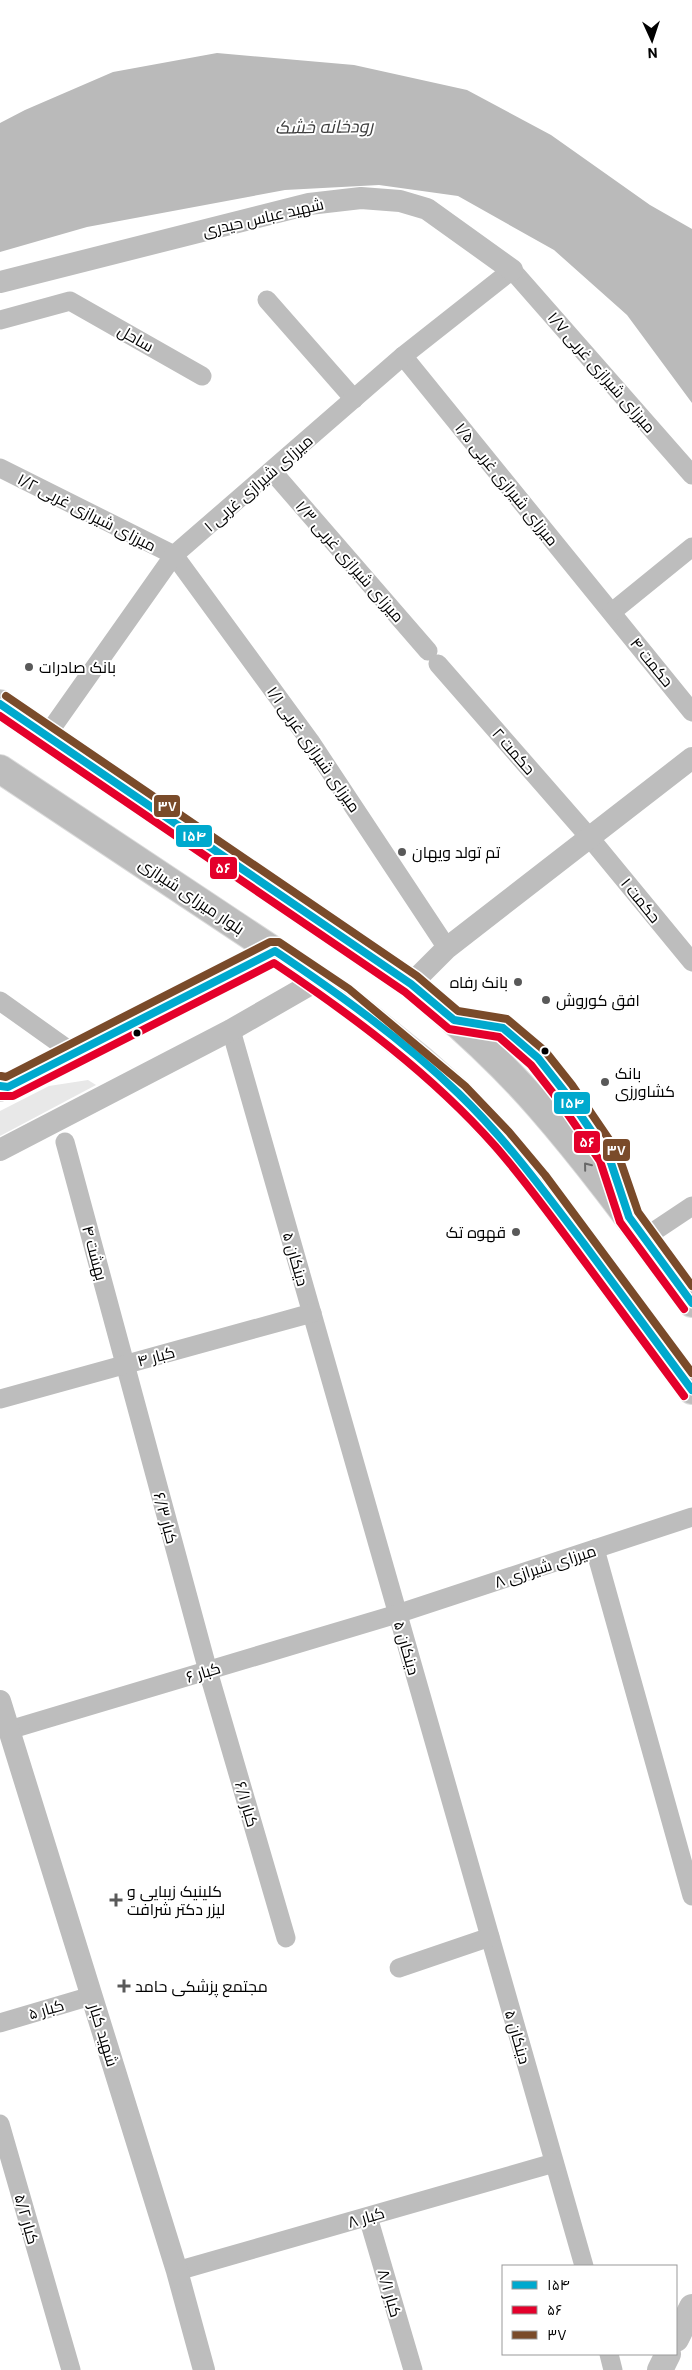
<svg xmlns="http://www.w3.org/2000/svg" width="692" height="2370" font-family="Roboto,Cairo,sans-serif">
<style>
.green{fill:#e8e8e8}
.water{fill:#bababa}
.lines{fill:none;stroke-linecap:round;stroke-linejoin:round}
.primary-casing{stroke:#dbdbdb;stroke-width:30}
.minor{stroke:#bdbdbd;stroke-width:19}
.tertiary{stroke:#bdbdbd;stroke-width:22}
.secondary{stroke:#bfbfbf;stroke-width:26}
.primary{stroke:#bdbdbd;stroke-width:28}
.bus-1-casing{stroke:#fff;stroke-width:11}
.bus-2-casing{stroke:#fff;stroke-width:11}
.bus-3-casing{stroke:#fff;stroke-width:11}
.bus-1{stroke:#00a9ce;stroke-width:8}
.bus-2{stroke:#e4002b;stroke-width:8}
.bus-3{stroke:#7a4b2a;stroke-width:8}
.oneway{stroke:#686868}
.poi-dot{fill:#595959;stroke:#fff;stroke-width:2}
.bus-dot{fill:#000;stroke:#fff;stroke-width:2}
.labels{text-anchor:middle;stroke-width:4;stroke-linejoin:round;paint-order:stroke}
.street-label{font-size:16px;fill:#000;stroke:#fff}
.poi-label{font-size:16px;fill:#000;stroke:#fff;text-anchor:start}
.water-label{font-size:18px;font-style:italic;fill:#3e3e3e;stroke:#fff}
.line-badge{stroke:#fff;stroke-width:2}
.badge-label{font-size:14px;text-anchor:middle;font-weight:bold;fill:#fff}
</style>
<rect width="100%" height="100%" fill="#fff"/>
<path class="green" d="M 88,1080 L 96,1085 L 0,1136 L 0,1111 L 49,1086 Z"/>
<path class="water" d="M 217,53 L 354,65 L 467,90 L 551,135 L 650,205 L 692,229 L 692,403 L 627,315 L 554,250 L 458,196 L 379,185 L 285,190 L 87,227 L 0,252 L 0,123 L 25,110 L 113,72 Z"/>
<g class="lines">
<defs>
<g id="primary">
<path d="M 0,704 L 411,984 C 457,1022 501,1062 540,1107 C 594,1169 643,1237 692,1303"/>
<path d="M 0,769 L 343,997 L 422,1061 L 458,1093 L 502,1139 L 537,1181 L 692,1390"/>
</g>
</defs>
<use href="#primary" class="primary-casing"/>
<g class="minor">
<path d="M 267,300 L 354,399"/>
<path d="M 0,320 L 70,301 L 202,376"/>
<path d="M 403,356 L 692,712"/>
<path d="M 0,468 L 174,555 L 310,741 L 447,948"/>
<path d="M 272,471 L 428,651"/>
<path d="M 612,612 L 692,547"/>
<path d="M 438,664 L 590,838 L 692,962"/>
<path d="M 47,735 L 174,555 L 403,356 L 512,270 L 692,475"/>
<path d="M 0,1001 L 73,1053"/>
<path d="M 231,1030 L 584,2266"/>
<path d="M 65,1142 L 208,1671 L 286,1938"/>
<path d="M 644,1238 L 692,1206"/>
<path d="M 0,1399 L 312,1313"/>
<path d="M 595,1549 L 692,1896"/>
<path d="M 9,1730 L 397,1614 L 692,1517"/>
<path d="M 399,1968 L 490,1937"/>
<path d="M 0,2023 L 91,1996"/>
<path d="M 0,2124 L 71,2370"/>
<path d="M 368,2217 L 413,2370"/>
<path d="M 177,2271 L 554,2163"/>
<path d="M 609,2354 L 613,2370"/>
</g>
<g class="tertiary">
<path d="M 0,282 L 309,204 L 361,198 L 400,201 L 427,209 L 512,270"/>
<path d="M 411,984 L 447,948 L 692,758"/>
<path d="M 0,1091 L 275,951"/>
<path d="M 0,1150 L 231,1030 L 318,980"/>
<path d="M 0,1701 L 177,2271 L 204,2370"/>
</g>
<g class="secondary">
<path d="M 676,2339 L 692,2307"/>
<path d="M 660,2370 L 668,2354"/>
</g>
<use href="#primary" class="primary"/>
<defs>
<g id="bus-1">
<path d="M 0,704 L 411,984 L 454,1020 L 503,1028 L 538,1058 L 564,1091 L 609,1157 L 629,1217 L 692,1303"/>
<path d="M 0,1086 L 8,1087 L 275,951 C 339,994 402,1039 458,1093 C 505,1138 544,1191 584,1244 C 620,1293 656,1341 692,1390"/>
</g>
<g id="bus-2">
<path d="M 0,716 L 405,992 L 449,1029 L 499,1037 L 531,1065 L 556,1097 L 600,1161 L 620,1222 L 684,1309"/>
<path d="M 0,1096 L 13,1096 L 274,963 C 353,1016 431,1074 495,1146 C 524,1179 550,1215 576,1250 C 612,1299 648,1347 684,1396"/>
</g>
<g id="bus-3">
<path d="M 6,696 L 417,976 L 458,1011 L 507,1019 L 545,1051 L 572,1085 L 617,1151 L 638,1212 L 692,1286"/>
<path d="M 1,1076 L 6,1077 L 270,942 L 279,942 L 349,989 L 465,1086 L 509,1132 L 545,1175 L 692,1373"/>
</g>
</defs>
<use href="#bus-1" class="bus-1-casing"/>
<use href="#bus-2" class="bus-2-casing"/>
<use href="#bus-3" class="bus-3-casing"/>
<use href="#bus-1" class="bus-1"/>
<use href="#bus-2" class="bus-2"/>
<use href="#bus-3" class="bus-3"/>
</g>
<defs><path id="oneway-chevron" d="M-2-3.5L2.5 0L-2 3.5" fill="none" stroke-width="1.6" stroke-linecap="round" stroke-linejoin="round" transform="scale(1.25)"/></defs>
<use class="oneway" href="#oneway-chevron" transform="translate(587 1166) rotate(-129)"/>
<g class="poi-dot">
<circle cx="29" cy="667" r="5"/>
<circle cx="402" cy="852" r="5"/>
<circle cx="518" cy="982" r="5"/>
<circle cx="546" cy="1000" r="5"/>
<circle cx="605" cy="1082" r="5"/>
<circle cx="516" cy="1232" r="5"/>
<path d="M113.5 1892.5h5v5h5v5h-5v5h-5v-5h-5v-5h5z"/>
<path d="M121.5 1978.5h5v5h5v5h-5v5h-5v-5h-5v-5h5z"/>
</g>
<g class="bus-dot">
<circle cx="137" cy="1033" r="4.5"/>
<circle cx="545" cy="1051" r="4.5"/>
</g>
<g class="labels">
<g class="street-label">
<text transform="translate(263 217) rotate(-13)" y="6">شهید عباس حیدری</text>
<text transform="translate(136 338) rotate(30)" y="6">ساحل</text>
<text transform="translate(602 372) rotate(49)" y="6">۱/۷ میرزای شیرازی غربی</text>
<text transform="translate(258 483) rotate(-41)" y="6">۱ میرزای شیرازی غربی</text>
<text transform="translate(507 484) rotate(51)" y="6">۱/۵ میرزای شیرازی غربی</text>
<text transform="translate(87 512) rotate(27)" y="6">۱/۲ میرزای شیرازی غربی</text>
<text transform="translate(350 561) rotate(49)" y="6">۱/۳ میرزای شیرازی غربی</text>
<text transform="translate(652 662) rotate(51)" y="6">۴ حکمت</text>
<text transform="translate(314 749) rotate(55)" y="6">۱/۱ میرزای شیرازی غربی</text>
<text transform="translate(514 751) rotate(49)" y="6">۲ حکمت</text>
<text transform="translate(192 896) rotate(34)" y="6">بلوار میرزای شیرازی</text>
<text transform="translate(641 900) rotate(51)" y="6">۱ حکمت</text>
<text transform="translate(95 1253) rotate(75)" y="6">۴ بهشت</text>
<text transform="translate(296 1259) rotate(74)" y="6">۵ دینکان</text>
<text transform="translate(156 1356) rotate(-15)" y="6">۴ کبار</text>
<text transform="translate(166 1518) rotate(75)" y="6">۶/۳ کبار</text>
<text transform="translate(545 1566) rotate(-18)" y="6">۸ میرزای شیرازی</text>
<text transform="translate(407 1648) rotate(74)" y="6">۵ دینکان</text>
<text transform="translate(203 1672) rotate(-17)" y="6">۶ کبار</text>
<text transform="translate(247 1804) rotate(74)" y="6">۶/۱ کبار</text>
<text transform="translate(46 2009) rotate(-16)" y="6">۵ کبار</text>
<text transform="translate(104 2035) rotate(73)" y="6">شهید کبار</text>
<text transform="translate(518 2037) rotate(74)" y="6">۵ دینکان</text>
<text transform="translate(366 2217) rotate(-16)" y="6">۸ کبار</text>
<text transform="translate(27 2219) rotate(74)" y="6">۵/۲ کبار</text>
<text transform="translate(390 2293) rotate(74)" y="6">۸/۱ کبار</text>
</g>
<g class="poi-label">
<text x="39" y="673">بانک صادرات</text>
<text x="412" y="858">تم تولد ویهان</text>
<text x="508" y="988" text-anchor="end">بانک رفاه</text>
<text x="556" y="1006">افق کوروش</text>
<text x="615" y="1079">بانک<tspan x="615" dy="18">کشاورزی</tspan></text>
<text x="506" y="1238" text-anchor="end">قهوه تک</text>
<text x="127" y="1897">کلینیک زیبایی و<tspan x="127" dy="18">لیزر دکتر شرافت</tspan></text>
<text x="135" y="1992">مجتمع پزشکی حامد</text>
</g>
<g class="water-label">
<text transform="translate(324 127) rotate(-1)" y="6">رودخانه خشک</text>
</g>
</g>
<g class="line-badge">
<rect x="153" y="794" width="28" height="24" rx="5" fill="#7a4b2a"/>
<rect x="175" y="824" width="38" height="24" rx="5" fill="#00a9ce"/>
<rect x="209" y="856" width="29" height="24" rx="5" fill="#e4002b"/>
<rect x="553" y="1091" width="38" height="24" rx="5" fill="#00a9ce"/>
<rect x="573" y="1130" width="28" height="24" rx="5" fill="#e4002b"/>
<rect x="602" y="1138" width="29" height="24" rx="5" fill="#7a4b2a"/>
</g>
<g class="badge-label">
<text x="167" y="811">۳۷</text>
<text x="194" y="841">۱۵۴</text>
<text x="223" y="873">۵۶</text>
<text x="572" y="1108">۱۵۴</text>
<text x="587" y="1147">۵۶</text>
<text x="616" y="1155">۳۷</text>
</g>
<rect x="502" y="2265" width="175" height="90" fill="#ffffff" stroke="#999999"/>
<rect x="512" y="2281" width="25" height="8" fill="#00a9ce" stroke="#999999"/>
<text x="547" y="2290" font-size="15" fill="#000000">۱۵۴</text>
<rect x="512" y="2306" width="25" height="8" fill="#e4002b" stroke="#999999"/>
<text x="547" y="2315" font-size="15" fill="#000000">۵۶</text>
<rect x="512" y="2331" width="25" height="8" fill="#7a4b2a" stroke="#999999"/>
<text x="547" y="2340" font-size="15" fill="#000000">۳۷</text>
<g transform="translate(652 40) rotate(177)" stroke="#ffffff" stroke-width="4" paint-order="stroke">
<path d="M0-4L9 19L0 12L-9 19Z" fill="#000000"/>
<text y="-8" font-size="14" font-weight="bold" text-anchor="middle" fill="#000000">N</text>
</g>
</svg>
